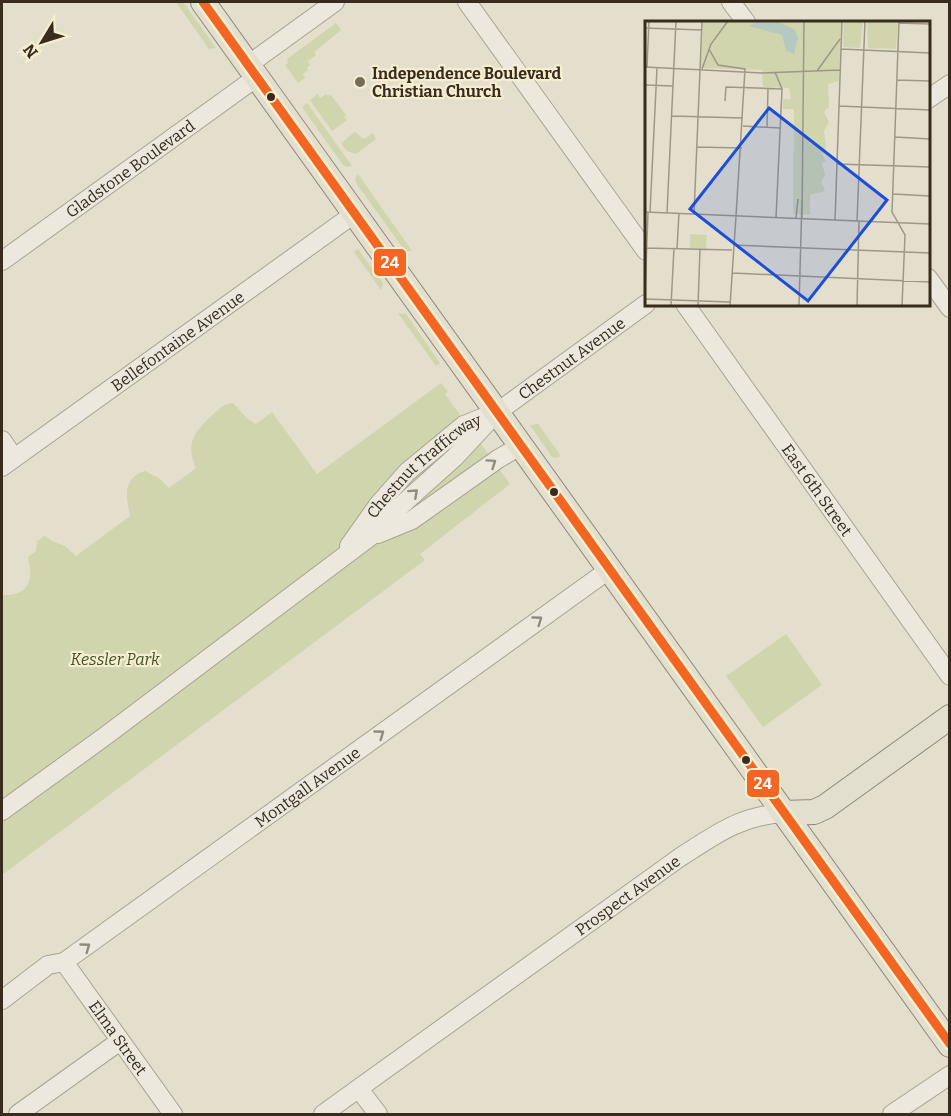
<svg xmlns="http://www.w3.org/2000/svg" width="951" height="1116" font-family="Bitter,serif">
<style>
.green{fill:#d0d5ae}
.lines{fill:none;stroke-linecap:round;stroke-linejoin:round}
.minor-casing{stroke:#a9a394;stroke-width:20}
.major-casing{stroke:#8e897c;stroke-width:26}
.minor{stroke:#ece8dd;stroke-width:18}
.major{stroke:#e3dfcf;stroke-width:24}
.bus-1-casing{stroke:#f5eed0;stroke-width:14}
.bus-1{stroke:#f26522;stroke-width:9}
.oneway{stroke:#928a7d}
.poi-dot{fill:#746b5a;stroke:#f5eed0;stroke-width:2}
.bus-dot{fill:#372c1d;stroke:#f5eed0;stroke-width:2}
.labels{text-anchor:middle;stroke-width:4.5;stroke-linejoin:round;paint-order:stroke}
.poi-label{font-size:16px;font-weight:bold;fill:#372c1d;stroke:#f5eed0;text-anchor:start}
.street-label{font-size:16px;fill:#372c1d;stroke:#f5eed0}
.park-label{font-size:16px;font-style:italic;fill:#435323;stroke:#f5eed0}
.inset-road{fill:none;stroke:#9f9786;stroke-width:1.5}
.view{fill:#1d4ed8;fill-opacity:0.15;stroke:#1d4ed8;stroke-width:3}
.inset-edge{fill:none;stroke:#372c1d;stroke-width:3}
.line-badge{stroke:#f5eed0;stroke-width:2}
.badge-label{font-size:16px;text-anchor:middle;font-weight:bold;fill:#fff}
</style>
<rect width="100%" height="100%" fill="#e4dfcc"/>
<g class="green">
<path d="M 176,2 L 183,2 L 216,48 L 209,49 Z"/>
<path d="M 336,23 L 341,30 L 314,52 L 316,55 L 308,61 L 310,65 L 307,68 L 308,70 L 303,74 L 305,78 L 298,83 L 285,65 L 288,63 L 287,59 Z"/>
<path d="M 318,94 L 320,98 L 326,94 L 328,96 L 330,94 L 346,115 L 344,117 L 347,120 L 332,131 L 310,100 Z"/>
<path d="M 307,103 L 352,166 L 348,167 L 343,165 L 302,107 Z"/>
<path d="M 355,132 L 364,139 L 373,133 L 376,139 L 356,154 L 347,151 L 341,143 Z"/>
<path d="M 358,174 L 412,251 L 407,251 L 403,248 L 356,183 L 355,178 Z"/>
<path d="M 358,249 L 382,282 L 383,285 L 381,290 L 354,252 Z"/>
<path d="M 398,313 L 406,314 L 440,363 L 436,366 Z"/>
<path d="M 441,383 L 448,392 L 445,394 L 510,484 L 420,554 L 425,560 L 2,875 L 2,595 C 28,596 34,581 28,557 L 36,551 L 37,541 L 45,536 L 52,541 L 65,546 L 76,556 L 130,516 C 126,496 122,478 145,471 L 159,478 L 169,488 L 196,468 C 182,439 201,426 221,407 L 227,404 L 233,403 L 248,419 L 256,424 L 272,412 L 317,474 Z"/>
<path d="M 538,424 L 561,456 L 556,458 L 552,457 L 530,425 Z"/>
<path d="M 786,634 L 822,685 L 763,727 L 726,676 Z"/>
</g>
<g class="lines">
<defs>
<g id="minor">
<path d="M 467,2 L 646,251"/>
<path d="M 731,2 L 746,22"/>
<path d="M 248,65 L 335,2"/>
<path d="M 928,99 L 950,84"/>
<path id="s1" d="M 2,261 L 257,77"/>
<path d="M 928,278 L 950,308"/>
<path id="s2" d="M 685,304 L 950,676"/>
<path d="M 2,440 L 14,458"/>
<path id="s3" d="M 2,467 L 354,214"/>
<path d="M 378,534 L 412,520 L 498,459 L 520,446"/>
<path id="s4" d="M 349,546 L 378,505 L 407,472 L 464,425 L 492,414"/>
<path id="s5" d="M 2,811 L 108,734 L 371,536 L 396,510 L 455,457 L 496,413 L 646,304"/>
<path id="s6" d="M 64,962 L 173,1114"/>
<path id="s7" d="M 2,1000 L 48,965 L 64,962 L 610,569"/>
<path d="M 359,1089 L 378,1114"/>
<path d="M 18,1114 L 120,1041"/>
<path id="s8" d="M 323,1114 L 679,858 C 715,835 739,816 783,813"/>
<path d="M 892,1114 L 950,1075"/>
</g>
<g id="major">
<path d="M 203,2 L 950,1045"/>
<path d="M 783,813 L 814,812 L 825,807 L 950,717"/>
</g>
</defs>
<use href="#minor" class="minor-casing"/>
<use href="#major" class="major-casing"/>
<use href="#minor" class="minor"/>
<use href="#major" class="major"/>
<defs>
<path id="bus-1" d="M 203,2 L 950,1044"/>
</defs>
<use href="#bus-1" class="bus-1-casing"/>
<use href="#bus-1" class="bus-1"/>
</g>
<defs><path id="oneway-chevron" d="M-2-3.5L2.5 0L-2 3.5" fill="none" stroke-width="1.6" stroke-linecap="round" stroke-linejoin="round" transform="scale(1.5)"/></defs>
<g class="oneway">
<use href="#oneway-chevron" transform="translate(492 463) rotate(-35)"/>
<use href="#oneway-chevron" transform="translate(414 493) rotate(-42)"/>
<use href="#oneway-chevron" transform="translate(538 620) rotate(-36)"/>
<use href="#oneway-chevron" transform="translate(380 734) rotate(-36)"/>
<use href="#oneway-chevron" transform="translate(86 947) rotate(-36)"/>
</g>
<circle class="poi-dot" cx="360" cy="82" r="6"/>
<g class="bus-dot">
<circle cx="271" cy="97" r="5"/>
<circle cx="554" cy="492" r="5"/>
<circle cx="746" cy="760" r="5"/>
</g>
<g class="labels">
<g class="poi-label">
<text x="372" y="79">Independence Boulevard<tspan x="372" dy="18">Christian Church</tspan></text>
</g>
<g class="street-label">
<text dy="6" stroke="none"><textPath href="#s1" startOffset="158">Gladstone Boulevard</textPath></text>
<text dy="6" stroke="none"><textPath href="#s3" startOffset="216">Bellefontaine Avenue</textPath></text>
<text dy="6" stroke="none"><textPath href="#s5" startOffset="729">Chestnut Avenue</textPath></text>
<text dy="6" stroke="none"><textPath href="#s4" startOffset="111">Chestnut Trafficway</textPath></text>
<text dy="6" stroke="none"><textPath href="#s2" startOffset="228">East 6th Street</textPath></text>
<text dy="6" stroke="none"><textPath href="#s7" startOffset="374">Montgall Avenue</textPath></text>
<text dy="6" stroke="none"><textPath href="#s8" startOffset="375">Prospect Avenue</textPath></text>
<text dy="6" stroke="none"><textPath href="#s6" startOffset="93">Elma Street</textPath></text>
</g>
<g class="park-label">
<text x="115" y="665">Kessler Park</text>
</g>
</g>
<g transform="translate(645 21)">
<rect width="285" height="285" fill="#e4dfcc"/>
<path d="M 58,0 L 196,0 L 194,60 L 183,63 L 184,86 L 179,91 L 184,101 L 179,110 L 181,126 L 177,133 L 181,140 L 177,142 L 180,154 L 176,161 L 180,170 L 165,174 L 165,194 L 148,193 L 149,88 L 138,88 L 138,78 L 146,78 L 144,67 L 118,66 L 117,49 L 56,47 ZM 199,0 L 218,0 L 215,27 L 198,26 ZM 222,0 L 253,0 L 251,28 L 223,27 ZM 45,213 L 62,214 L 61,228 L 45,227 Z" fill="#d0d5ae"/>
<path d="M 114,0 L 131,0 L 149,8 L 153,17 L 149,33 L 141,30 L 137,14 L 104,5 Z" fill="#b6c9bf"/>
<path class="inset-road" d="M 254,0 L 247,191 L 260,214 L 257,285M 254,2 L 285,3M 0,7 L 57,9M 64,28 L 73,44 L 100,48 L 91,195M 196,28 L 285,32M 0,46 L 117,52 L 195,49M 2,46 L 4,0M 57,48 L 66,23 L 83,0M 172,50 L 195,18M 130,51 L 137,68 L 131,197M 252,59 L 285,60M 0,64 L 28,65M 80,80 L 81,66 L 137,68M 194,85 L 285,89M 26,95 L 98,97M 98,105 L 135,107M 122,106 L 123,67M 250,116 L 285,118M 52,126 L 97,127M 192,143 L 285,146M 248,173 L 285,175M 0,191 L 285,203M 5,191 L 12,47M 22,192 L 31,0M 49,193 L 57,0M 151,197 L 153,178M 157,198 L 159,0M 190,199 L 197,0M 212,200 L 220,0M 88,224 L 285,232M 2,227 L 87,229M 32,227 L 34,192M 87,252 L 285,261M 0,275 L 3,191M 0,278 L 85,281M 26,285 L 29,227M 53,285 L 55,228M 85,285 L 91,195M 154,285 L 157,178M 212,285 L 214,200"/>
<path class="view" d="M 124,87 L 242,179 L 163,280 L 45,188 Z"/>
<rect width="285" height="285" class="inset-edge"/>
</g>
<g class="line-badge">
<rect x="373" y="248" width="34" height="29" rx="6" fill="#f26522"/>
<rect x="746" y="769" width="34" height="29" rx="6" fill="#f26522"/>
</g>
<g class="badge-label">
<text x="390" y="268">24</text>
<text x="763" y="789">24</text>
</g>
<rect width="951" height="1116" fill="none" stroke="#372c1d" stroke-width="6"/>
<g transform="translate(42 42) rotate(232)" stroke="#f5eed0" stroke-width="4.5" paint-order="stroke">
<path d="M0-4.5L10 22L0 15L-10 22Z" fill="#372c1d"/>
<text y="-9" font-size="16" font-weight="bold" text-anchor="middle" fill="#372c1d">N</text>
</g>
</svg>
